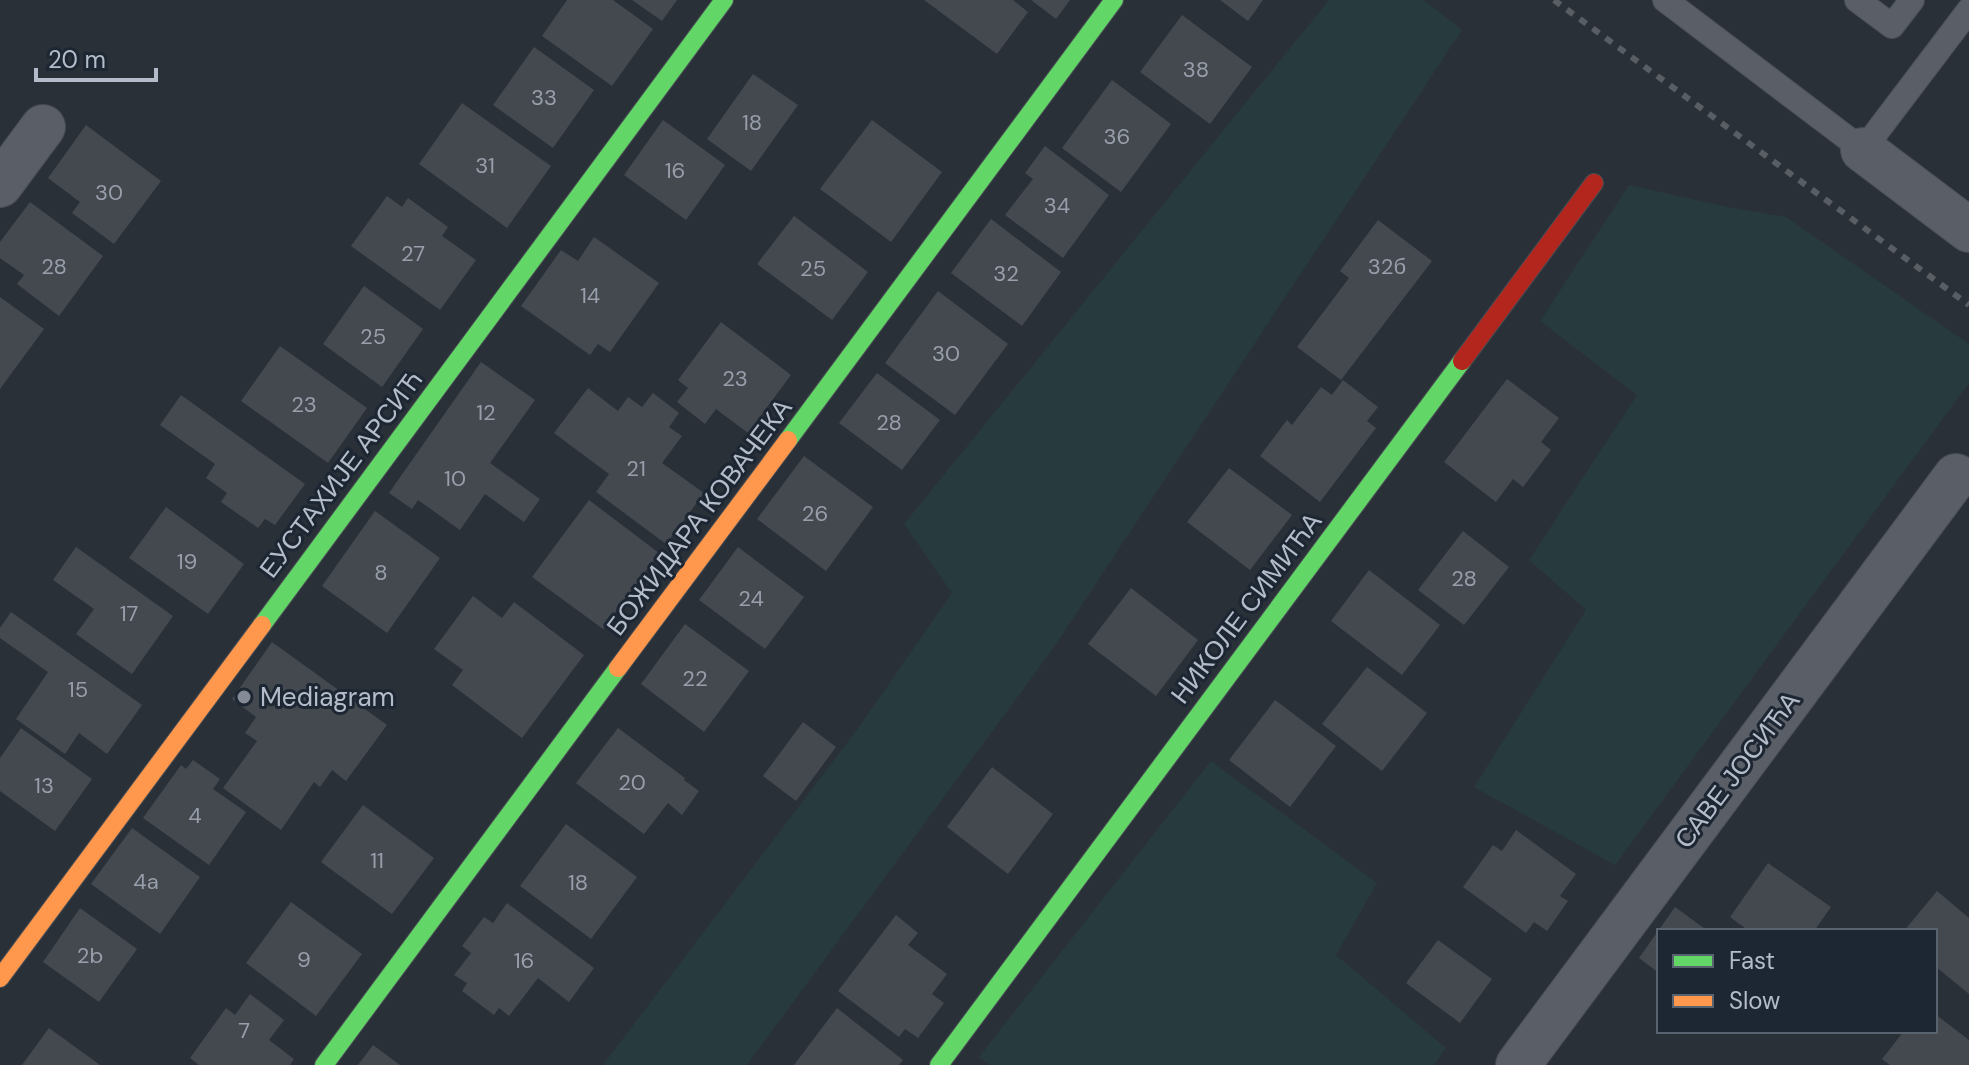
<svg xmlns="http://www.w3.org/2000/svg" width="1969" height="1065" font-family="'DM Sans',sans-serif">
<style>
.green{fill:#273a3e}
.building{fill:#444950}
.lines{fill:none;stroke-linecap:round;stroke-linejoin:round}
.lane-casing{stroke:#484c53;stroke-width:26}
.street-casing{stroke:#484c53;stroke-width:46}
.fast-casing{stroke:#484c53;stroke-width:20}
.slow-casing{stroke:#484c53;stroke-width:20}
.jam-casing{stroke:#484c53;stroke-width:20}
.lane{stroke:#5a5e66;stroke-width:24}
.street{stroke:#5a5e66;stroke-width:44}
.fast{stroke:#63d668;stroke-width:18}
.slow{stroke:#ff974d;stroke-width:18}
.jam{stroke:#b3261e;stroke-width:18}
.rail{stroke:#595d64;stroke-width:6;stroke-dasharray:8 8;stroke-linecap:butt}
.poi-dot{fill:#848b96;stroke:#1d2633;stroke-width:3}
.labels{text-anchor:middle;stroke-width:6;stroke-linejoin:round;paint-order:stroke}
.number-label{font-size:22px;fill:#989fab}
.street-label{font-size:26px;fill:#b4bcc9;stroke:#1d2633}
.poi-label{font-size:26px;fill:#b4bcc9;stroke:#1d2633;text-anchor:start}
</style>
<rect width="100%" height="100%" fill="#2a3038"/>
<g class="green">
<path d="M 1329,0 L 1424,0 L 1462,30 L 1052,650 L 747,1065 L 603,1065 L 859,727 L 952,593 L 904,524 Z"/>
<path d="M 1629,185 L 1723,206 L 1786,217 L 1969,344 L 1969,383 L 1615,865 L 1474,787 L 1586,610 L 1529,560 L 1637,395 L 1540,321 Z"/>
<path d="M 1211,761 L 1377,883 L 1336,955 L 1446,1048 L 1434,1065 L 990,1065 L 979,1057 Z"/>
</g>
<g class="building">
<path d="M 567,0 L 613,0 L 653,29 L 612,86 L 542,36 Z"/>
<path d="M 632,0 L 677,0 L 662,21 Z"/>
<path d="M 924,0 L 1013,0 L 1028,12 L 997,54 Z"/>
<path d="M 1031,0 L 1070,0 L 1056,19 Z"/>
<path d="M 1220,0 L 1263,0 L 1248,21 Z"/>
<path d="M 1182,15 L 1252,67 L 1210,124 L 1140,72 Z"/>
<path d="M 534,47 L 594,90 L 553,148 L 493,105 Z"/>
<path d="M 753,74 L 798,105 L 751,171 L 707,139 Z"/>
<path d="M 1112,80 L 1171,124 L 1121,192 L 1062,148 Z"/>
<path d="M 462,103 L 551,166 L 507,228 L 419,164 Z"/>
<path d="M 663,120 L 725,165 L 686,220 L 624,175 Z"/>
<path d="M 872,120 L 942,172 L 891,242 L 820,189 Z"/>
<path d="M 86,125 L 161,181 L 114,244 L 72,213 L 80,202 L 48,178 Z"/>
<path d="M 1045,146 L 1109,195 L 1063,258 L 1005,215 L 1033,179 L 1025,173 Z"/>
<path d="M 387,196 L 402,207 L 408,198 L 448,227 L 442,236 L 476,260 L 440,310 L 351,246 Z"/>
<path d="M 30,202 L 103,256 L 59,316 L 17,284 L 24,275 L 0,258 L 0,242 Z"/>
<path d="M 794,216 L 868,272 L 832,320 L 757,264 Z"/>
<path d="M 991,219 L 1061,272 L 1022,326 L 951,273 Z"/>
<path d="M 1378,220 L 1432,261 L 1341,380 L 1297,347 L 1349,278 L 1340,271 Z"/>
<path d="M 594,237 L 659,283 L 610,352 L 598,344 L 590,355 L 521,306 L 561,250 L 578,261 Z"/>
<path d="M 364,286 L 423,329 L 382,387 L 323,344 Z"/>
<path d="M 938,291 L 1008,344 L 955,415 L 885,363 Z"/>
<path d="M 0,297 L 44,329 L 0,389 Z"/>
<path d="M 721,322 L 791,375 L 748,433 L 716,409 L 705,424 L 677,402 L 688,388 L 678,380 Z"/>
<path d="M 280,346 L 367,408 L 328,463 L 241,401 Z"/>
<path d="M 481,362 L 535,400 L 490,463 L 540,499 L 524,522 L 485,494 L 460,530 L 418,500 L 412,509 L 389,493 Z"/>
<path d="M 877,373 L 940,420 L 902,470 L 839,423 Z"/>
<path d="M 1507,379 L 1559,418 L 1541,442 L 1551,450 L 1523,487 L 1513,479 L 1496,502 L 1444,462 Z"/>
<path d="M 1343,380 L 1378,407 L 1367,421 L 1376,428 L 1320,502 L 1260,456 L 1287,420 L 1292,425 L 1321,387 L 1332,395 Z"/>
<path d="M 588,388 L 618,411 L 628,397 L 642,407 L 653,393 L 679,413 L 669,427 L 682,436 L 662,463 L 704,493 L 666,544 L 596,492 L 609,474 L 554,433 Z"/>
<path d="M 181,395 L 305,484 L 275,525 L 265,519 L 258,528 L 221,502 L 227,493 L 206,478 L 215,464 L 160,425 Z"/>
<path d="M 804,456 L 873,507 L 826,571 L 757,519 Z"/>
<path d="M 1229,468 L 1292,515 L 1250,570 L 1187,522 Z"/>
<path d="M 589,500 L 659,553 L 603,629 L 532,577 Z"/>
<path d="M 166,507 L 244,564 L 208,614 L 129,558 Z"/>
<path d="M 375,511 L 440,558 L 387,633 L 322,586 Z"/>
<path d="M 1463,531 L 1509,567 L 1464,625 L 1418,590 Z"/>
<path d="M 76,547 L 173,616 L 132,674 L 76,634 L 94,609 L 53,580 Z"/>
<path d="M 738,547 L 804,597 L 765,649 L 699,600 Z"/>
<path d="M 1369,570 L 1440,625 L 1402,675 L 1331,621 Z"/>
<path d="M 1131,588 L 1198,640 L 1156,696 L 1088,644 Z"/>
<path d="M 473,596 L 502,618 L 514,602 L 584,655 L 522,738 L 452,685 L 463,670 L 434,649 Z"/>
<path d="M 11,612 L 142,705 L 107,754 L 79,733 L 65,754 L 16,719 L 48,672 L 0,638 L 0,628 Z"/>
<path d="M 685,624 L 749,671 L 704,732 L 641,684 Z"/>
<path d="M 272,642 L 387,725 L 346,781 L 332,770 L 320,787 L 314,782 L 281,830 L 223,788 L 257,741 L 245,733 L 256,717 L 232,699 Z"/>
<path d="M 1367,667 L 1427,713 L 1382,771 L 1322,724 Z"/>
<path d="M 1275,700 L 1336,746 L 1290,807 L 1229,760 Z"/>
<path d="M 803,722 L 836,747 L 796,801 L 763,776 Z"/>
<path d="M 21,728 L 92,779 L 55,831 L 0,791 L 0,758 Z"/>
<path d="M 618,728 L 685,778 L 684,780 L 699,791 L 682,815 L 668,803 L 644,834 L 576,783 Z"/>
<path d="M 193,760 L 220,779 L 213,789 L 246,812 L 209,865 L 143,818 L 181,765 L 186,769 Z"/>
<path d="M 992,767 L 1053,814 L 1008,874 L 947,827 Z"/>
<path d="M 363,805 L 434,858 L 392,914 L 321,862 Z"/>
<path d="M 566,824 L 637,877 L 591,939 L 520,886 Z"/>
<path d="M 132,828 L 200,877 L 160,934 L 91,884 Z"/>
<path d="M 1516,830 L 1576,874 L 1560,896 L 1568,901 L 1547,931 L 1534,922 L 1526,933 L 1463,887 L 1493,845 L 1502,851 Z"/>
<path d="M 1768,863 L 1831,907 L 1814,931 L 1749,931 L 1730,917 Z"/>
<path d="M 1937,891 L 1969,918 L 1969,994 L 1935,966 L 1935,931 L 1904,931 Z"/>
<path d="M 291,902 L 362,954 L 316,1016 L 246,963 Z"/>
<path d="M 507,903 L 594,968 L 569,1002 L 538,978 L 509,1016 L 499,1008 L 494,1015 L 462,991 L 467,983 L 454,975 L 471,953 L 462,946 L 484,917 L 493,923 Z"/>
<path d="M 1675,907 L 1708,931 L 1659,931 L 1659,973 L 1639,958 Z"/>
<path d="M 80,908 L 137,949 L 99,1002 L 43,962 Z"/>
<path d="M 896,915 L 918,933 L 908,945 L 947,974 L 932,994 L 944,1003 L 918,1038 L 905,1029 L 899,1037 L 838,991 Z"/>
<path d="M 1438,940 L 1492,979 L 1460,1023 L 1406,983 Z"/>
<path d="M 250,994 L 284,1020 L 269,1040 L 294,1059 L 290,1065 L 199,1065 L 190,1058 L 226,1008 L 235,1015 Z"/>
<path d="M 837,1008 L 903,1060 L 899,1065 L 794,1065 Z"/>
<path d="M 1935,1014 L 1969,1040 L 1969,1065 L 1890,1065 L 1882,1059 L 1904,1031 L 1935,1031 Z"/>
<path d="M 49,1028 L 100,1065 L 22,1065 Z"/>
<path d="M 373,1045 L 400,1065 L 358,1065 Z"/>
</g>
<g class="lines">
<defs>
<g id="lane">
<path d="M 1665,0 L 1863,150 L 1969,10"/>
<path d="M 1857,0 L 1892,26 L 1912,0"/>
</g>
<g id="street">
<path d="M 1863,150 L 1969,230"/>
<path d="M 0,185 L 43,127"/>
<path d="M 1518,1065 L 1956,476"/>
</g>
<g id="fast">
<path d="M 788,440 L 1114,0"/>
<path d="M 262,625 L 724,0"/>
<path d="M 324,1065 L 618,668"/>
<path d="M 939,1065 L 1462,361"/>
</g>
<g id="slow">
<path d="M 618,668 L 788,440"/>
<path d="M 0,978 L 262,625"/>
</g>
<path id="jam" d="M 1462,361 L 1594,183"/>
</defs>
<use href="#lane" class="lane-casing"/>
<use href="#street" class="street-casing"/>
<use href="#fast" class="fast-casing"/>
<use href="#slow" class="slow-casing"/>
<use href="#jam" class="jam-casing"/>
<use href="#lane" class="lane"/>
<use href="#street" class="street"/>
<use href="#fast" class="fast"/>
<use href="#slow" class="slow"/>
<use href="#jam" class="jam"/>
<path class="rail" d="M 1554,0 L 1969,305"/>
</g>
<circle class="poi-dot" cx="244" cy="697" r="8"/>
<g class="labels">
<g class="number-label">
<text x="1196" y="77">38</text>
<text x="544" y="105">33</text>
<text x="752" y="130">18</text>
<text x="1117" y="144">36</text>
<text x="485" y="173">31</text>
<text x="675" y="178">16</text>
<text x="109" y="200">30</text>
<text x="1057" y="213">34</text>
<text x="413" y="261">27</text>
<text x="54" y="274">28</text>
<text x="1387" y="274">32б</text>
<text x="813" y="276">25</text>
<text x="1006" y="281">32</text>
<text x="590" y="303">14</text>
<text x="373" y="344">25</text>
<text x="946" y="361">30</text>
<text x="735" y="386">23</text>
<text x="304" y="412">23</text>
<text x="486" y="420">12</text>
<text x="889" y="430">28</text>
<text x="636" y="476">21</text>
<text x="455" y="486">10</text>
<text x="815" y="521">26</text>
<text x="187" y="569">19</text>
<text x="381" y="580">8</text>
<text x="1464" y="586">28</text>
<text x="751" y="606">24</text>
<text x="129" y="621">17</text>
<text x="695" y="686">22</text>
<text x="78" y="697">15</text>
<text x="632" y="790">20</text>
<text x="44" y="793">13</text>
<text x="195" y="823">4</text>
<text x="377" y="868">11</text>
<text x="146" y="889">4a</text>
<text x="578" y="890">18</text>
<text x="90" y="963">2b</text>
<text x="304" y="967">9</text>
<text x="524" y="968">16</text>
<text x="244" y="1038">7</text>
</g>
<g class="street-label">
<text transform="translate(341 474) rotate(-53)" y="9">ЕУСТАХИЈЕ АРСИЋ</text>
<text transform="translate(699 517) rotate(-53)" y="9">БОЖИДАРА КОВАЧЕКА</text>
<text transform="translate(1246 608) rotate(-53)" y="9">НИКОЛЕ СИМИЋА</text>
<text transform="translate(1737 770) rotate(-53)" y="9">САВЕ ЈОСИЋА</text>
</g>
<g class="poi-label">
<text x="260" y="706">Mediagram</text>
</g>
</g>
<rect x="1657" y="929" width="280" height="104" fill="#1d2633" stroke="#59626f" stroke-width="2"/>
<rect x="1673" y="955" width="40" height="12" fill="#63d668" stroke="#59626f" stroke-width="2"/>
<text x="1729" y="969" font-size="24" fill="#b4bcc9">Fast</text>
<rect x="1673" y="995" width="40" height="12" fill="#ff974d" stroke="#59626f" stroke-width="2"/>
<text x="1729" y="1009" font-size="24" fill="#b4bcc9">Slow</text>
<path d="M36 68v12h120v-12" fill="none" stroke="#b4bcc9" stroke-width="4"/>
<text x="48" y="68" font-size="24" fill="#b4bcc9" stroke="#1d2633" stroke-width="6" paint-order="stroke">20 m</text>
</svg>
